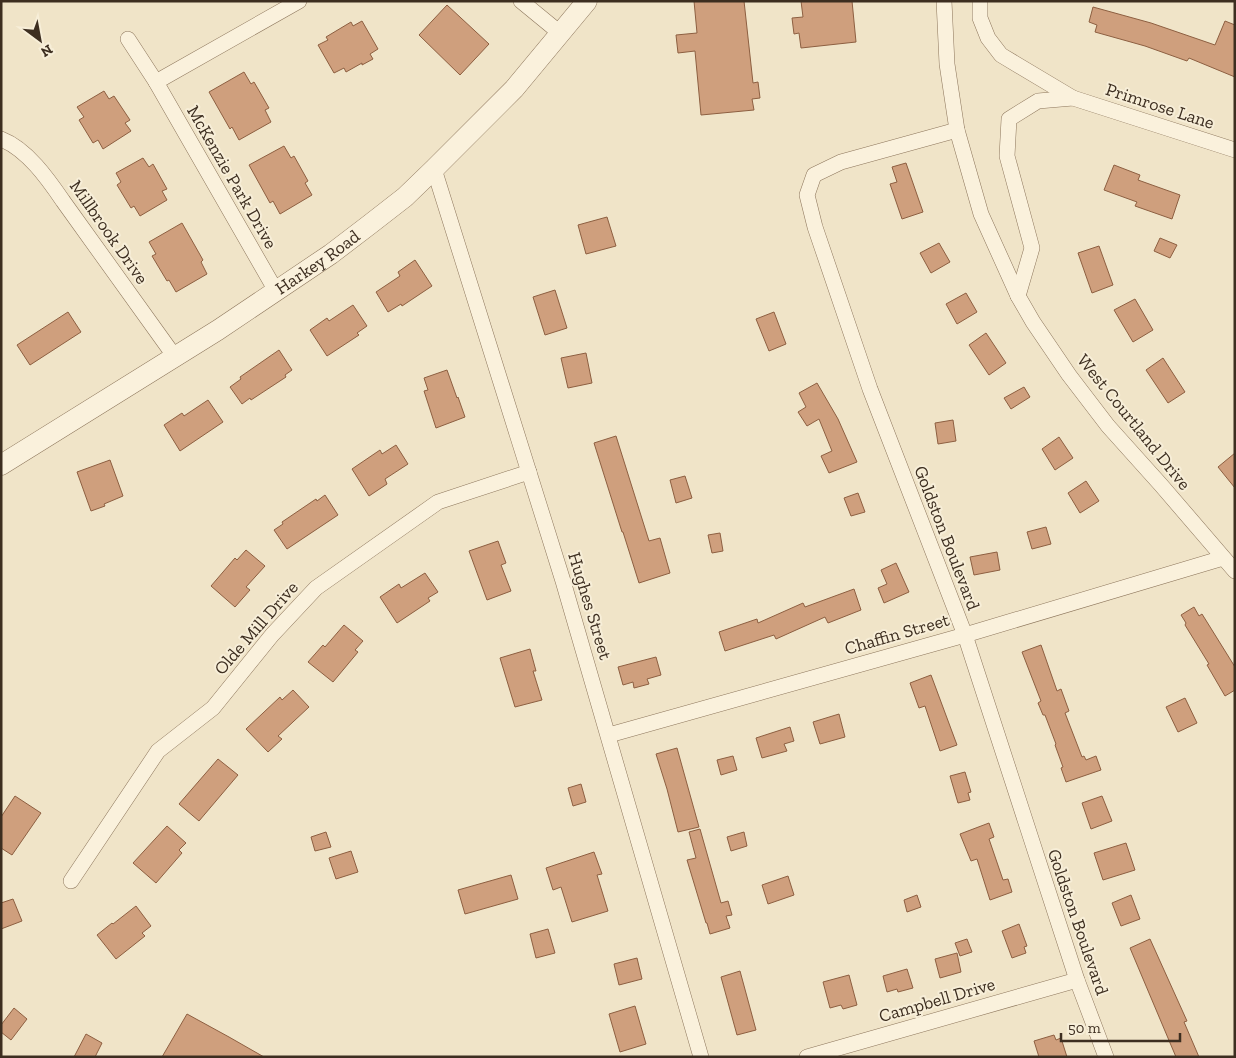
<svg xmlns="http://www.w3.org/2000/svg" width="1236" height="1058" font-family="'Zilla Slab',serif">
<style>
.building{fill:#cf9f7d;stroke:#8d5f41}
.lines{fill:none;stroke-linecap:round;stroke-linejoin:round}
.minor-casing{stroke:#8d765c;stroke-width:16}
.tertiary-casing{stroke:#8d765c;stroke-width:21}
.minor{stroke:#faf1dc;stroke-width:15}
.tertiary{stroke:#faf1dc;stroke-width:20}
.labels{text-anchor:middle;stroke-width:4;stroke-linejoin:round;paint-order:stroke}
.street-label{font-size:18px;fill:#3d2e20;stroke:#f7eed8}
</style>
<rect width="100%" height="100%" fill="#f0e4c8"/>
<g class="building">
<path d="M 694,1 L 744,1 L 753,83 L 758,82 L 760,98 L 752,99 L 754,110 L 701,115 L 695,51 L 678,53 L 676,35 L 697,33 Z"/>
<path d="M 801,1 L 852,1 L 856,42 L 801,48 L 799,33 L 794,34 L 792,18 L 803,17 Z"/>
<path d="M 447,5 L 489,44 L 460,75 L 419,35 Z"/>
<path d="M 1093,7 L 1151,23 L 1215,45 L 1225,21 L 1235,25 L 1235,77 L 1189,58 L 1187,61 L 1145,46 L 1095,32 L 1097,25 L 1089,22 Z"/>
<path d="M 362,21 L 378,49 L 370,54 L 373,59 L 362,65 L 362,63 L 346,72 L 344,68 L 334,73 L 318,45 L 328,40 L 326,37 L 351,22 L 353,26 Z"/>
<path d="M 244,72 L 251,84 L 254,82 L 269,108 L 265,110 L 271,122 L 239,140 L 232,127 L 230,129 L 209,92 Z"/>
<path d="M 104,91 L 109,99 L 114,96 L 130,120 L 125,123 L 131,131 L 103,149 L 98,140 L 93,143 L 79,120 L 84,117 L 77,107 Z"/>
<path d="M 284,146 L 291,158 L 294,156 L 308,181 L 305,183 L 312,195 L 280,214 L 273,201 L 270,203 L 249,165 Z"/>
<path d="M 143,158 L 149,167 L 153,164 L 167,189 L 162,191 L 167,200 L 140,216 L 134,206 L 131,208 L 117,185 L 121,182 L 116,173 Z"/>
<path d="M 906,163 L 923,212 L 902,219 L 890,184 L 897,182 L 892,167 Z"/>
<path d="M 1114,165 L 1140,175 L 1138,180 L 1180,195 L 1172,219 L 1135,206 L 1137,202 L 1104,190 Z"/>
<path d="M 607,217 L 616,246 L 586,254 L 578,225 Z"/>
<path d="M 182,223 L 203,260 L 201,262 L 207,274 L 176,292 L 169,280 L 167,281 L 152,256 L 156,254 L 149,242 Z"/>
<path d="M 1160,238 L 1177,245 L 1170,258 L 1154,251 Z"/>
<path d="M 939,243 L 950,262 L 931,273 L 920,253 Z"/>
<path d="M 1099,246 L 1113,285 L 1092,293 L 1078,253 Z"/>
<path d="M 415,260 L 432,286 L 402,306 L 401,304 L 388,312 L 376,292 L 400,276 L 398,272 Z"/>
<path d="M 555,290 L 567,328 L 545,335 L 533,297 Z"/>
<path d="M 966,293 L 977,312 L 957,324 L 946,304 Z"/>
<path d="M 1135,299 L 1153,330 L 1133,342 L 1114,310 Z"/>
<path d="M 353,305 L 367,326 L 357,333 L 359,335 L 327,356 L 310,330 L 327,318 L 329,321 Z"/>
<path d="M 68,312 L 81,332 L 30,365 L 17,345 Z"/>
<path d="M 774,312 L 786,344 L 769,351 L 756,319 Z"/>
<path d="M 986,333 L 1006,363 L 989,375 L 969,345 Z"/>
<path d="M 279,350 L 292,370 L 285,375 L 286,377 L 251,400 L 250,398 L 242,404 L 230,387 L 241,379 L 240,377 Z"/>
<path d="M 586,353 L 592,383 L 568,388 L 561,358 Z"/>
<path d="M 1163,358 L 1185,392 L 1168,403 L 1146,370 Z"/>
<path d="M 447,370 L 457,398 L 458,397 L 465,417 L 436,428 L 424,391 L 428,390 L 424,378 Z"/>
<path d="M 817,383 L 838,419 L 857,462 L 829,473 L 821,456 L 832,451 L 819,419 L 807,426 L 798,412 L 806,407 L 799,393 Z"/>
<path d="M 1024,387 L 1030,397 L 1011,409 L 1004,398 Z"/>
<path d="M 208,400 L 223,422 L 180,451 L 164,425 L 182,413 L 184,416 Z"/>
<path d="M 953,420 L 956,441 L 938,444 L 935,423 Z"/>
<path d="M 616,436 L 649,541 L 660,538 L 670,573 L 639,583 L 623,532 L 622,532 L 594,443 Z"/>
<path d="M 1059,437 L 1073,458 L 1055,470 L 1042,449 Z"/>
<path d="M 396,445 L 408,464 L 385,479 L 387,484 L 369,496 L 352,469 L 380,450 L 382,454 Z"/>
<path d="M 1235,453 L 1235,488 L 1218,467 Z"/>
<path d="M 110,460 L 123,496 L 104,504 L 105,506 L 91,511 L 77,472 Z"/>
<path d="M 685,476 L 692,498 L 676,503 L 670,480 Z"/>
<path d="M 1086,481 L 1099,501 L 1080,513 L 1068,493 Z"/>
<path d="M 858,493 L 865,512 L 851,516 L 844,498 Z"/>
<path d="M 325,495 L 338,515 L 287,549 L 274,530 L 283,524 L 282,522 L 316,499 L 317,501 Z"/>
<path d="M 1046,527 L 1051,544 L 1032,549 L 1027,532 Z"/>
<path d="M 720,533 L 723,551 L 712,553 L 708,535 Z"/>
<path d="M 498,541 L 506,563 L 501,565 L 511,591 L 487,600 L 469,551 Z"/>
<path d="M 246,550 L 265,566 L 246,587 L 250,590 L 235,607 L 211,586 L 235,558 L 237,560 Z"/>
<path d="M 997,552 L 1000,570 L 974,575 L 970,557 Z"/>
<path d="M 896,563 L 909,592 L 884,603 L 878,588 L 887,584 L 881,570 Z"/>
<path d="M 425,573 L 438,592 L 428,598 L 430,601 L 397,623 L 380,597 L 399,584 L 401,588 Z"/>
<path d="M 854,589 L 861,610 L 828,623 L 825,617 L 776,639 L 774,635 L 725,651 L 719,632 L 757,619 L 758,623 L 803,603 L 805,607 Z"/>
<path d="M 1194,607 L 1199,616 L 1202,614 L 1235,667 L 1235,690 L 1225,696 L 1207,665 L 1209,664 L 1185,625 L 1186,623 L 1181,615 Z"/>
<path d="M 344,625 L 363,641 L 355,650 L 358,652 L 333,682 L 308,662 L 323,645 L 325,647 Z"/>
<path d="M 1041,645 L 1057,691 L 1061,689 L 1069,711 L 1065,713 L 1082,757 L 1084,756 L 1086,760 L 1096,756 L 1101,770 L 1066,782 L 1061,768 L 1063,767 L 1055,745 L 1056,744 L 1045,715 L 1043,715 L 1038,703 L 1041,701 L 1022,652 Z"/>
<path d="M 530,649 L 536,671 L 533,671 L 542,700 L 515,707 L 500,658 Z"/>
<path d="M 656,657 L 661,675 L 647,679 L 649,684 L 634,688 L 633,682 L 623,685 L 618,667 Z"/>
<path d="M 931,675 L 957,745 L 940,751 L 925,706 L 919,708 L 910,683 Z"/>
<path d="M 293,690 L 309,707 L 278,736 L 282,739 L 268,752 L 246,729 L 280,697 L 282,700 Z"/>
<path d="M 1185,698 L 1197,723 L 1178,732 L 1166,707 Z"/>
<path d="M 839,714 L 845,737 L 820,744 L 813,722 Z"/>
<path d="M 790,727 L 794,741 L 784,744 L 787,751 L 762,758 L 756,738 Z"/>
<path d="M 677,748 L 699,827 L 678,832 L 667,789 L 656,754 Z"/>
<path d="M 733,756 L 737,770 L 721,775 L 717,760 Z"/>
<path d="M 218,759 L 238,775 L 199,821 L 179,804 Z"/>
<path d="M 965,772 L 971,792 L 968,793 L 970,800 L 958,803 L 950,776 Z"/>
<path d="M 581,784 L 586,802 L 573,806 L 568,788 Z"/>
<path d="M 15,796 L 41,813 L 12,855 L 1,848 L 1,817 Z"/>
<path d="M 1102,796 L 1112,821 L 1091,829 L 1082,803 Z"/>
<path d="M 989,823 L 994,837 L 989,839 L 1003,880 L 1008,879 L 1012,892 L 990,900 L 977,859 L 971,861 L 960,834 Z"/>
<path d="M 167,826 L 186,843 L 179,850 L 182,853 L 156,883 L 133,863 Z"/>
<path d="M 700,829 L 721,903 L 728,901 L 732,915 L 726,916 L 730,928 L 710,934 L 707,923 L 706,923 L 687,860 L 696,858 L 689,832 Z"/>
<path d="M 326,832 L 331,847 L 315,851 L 311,837 Z"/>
<path d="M 744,832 L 747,846 L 731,851 L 727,837 Z"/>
<path d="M 1126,843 L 1135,870 L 1103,880 L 1094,853 Z"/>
<path d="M 351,851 L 358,872 L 336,879 L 329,858 Z"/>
<path d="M 594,852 L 602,874 L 597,875 L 608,911 L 572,922 L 561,887 L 553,890 L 546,868 Z"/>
<path d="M 511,875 L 518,899 L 465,914 L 458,890 Z"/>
<path d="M 788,876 L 794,895 L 768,904 L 762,885 Z"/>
<path d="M 917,895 L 921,907 L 907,912 L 904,900 Z"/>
<path d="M 1131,895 L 1140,919 L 1121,926 L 1112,903 Z"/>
<path d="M 13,899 L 22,921 L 1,929 L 1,903 Z"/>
<path d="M 136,906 L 151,926 L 142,933 L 145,936 L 116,959 L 97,935 L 112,923 L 113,924 Z"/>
<path d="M 1019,924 L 1027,946 L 1024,947 L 1026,953 L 1012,958 L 1002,931 Z"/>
<path d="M 548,929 L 555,953 L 536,958 L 530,934 Z"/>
<path d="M 967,939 L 972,952 L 960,956 L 955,943 Z"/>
<path d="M 1150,939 L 1187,1021 L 1184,1022 L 1199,1057 L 1176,1057 L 1130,948 Z"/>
<path d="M 957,953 L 961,972 L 940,978 L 935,959 Z"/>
<path d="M 637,958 L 642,979 L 619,985 L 614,964 Z"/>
<path d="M 907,969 L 913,988 L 898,992 L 897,989 L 887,992 L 883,976 Z"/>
<path d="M 740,971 L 756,1030 L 737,1035 L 721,977 Z"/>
<path d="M 849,975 L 857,1005 L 843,1009 L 841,1005 L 830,1008 L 823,982 Z"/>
<path d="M 635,1006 L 646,1044 L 620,1052 L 609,1014 Z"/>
<path d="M 14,1008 L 27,1019 L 11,1040 L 1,1032 L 1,1025 Z"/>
<path d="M 187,1014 L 229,1037 L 264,1057 L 162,1057 Z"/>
<path d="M 86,1034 L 102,1043 L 95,1057 L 74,1057 Z"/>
<path d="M 1054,1035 L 1056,1040 L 1061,1038 L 1067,1057 L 1039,1057 L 1034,1041 Z"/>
</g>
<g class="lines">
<defs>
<g id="minor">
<path d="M 521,1 L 560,33"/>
<path d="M 944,1 L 947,64 L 957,130 L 981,214 L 1018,296 L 1033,322 L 1069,375 L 1108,426 L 1161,485 L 1235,571"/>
<path d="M 980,1 L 980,18 L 988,38 L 1001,55 L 1073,98"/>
<path d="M 128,39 L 156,82 L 276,291"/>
<path d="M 156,82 L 299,1"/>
<path d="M 957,130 L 841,162 L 814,175 L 807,195 L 815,227 L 870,389 L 965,635 L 1077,980 L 1106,1057"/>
<path d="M 1,139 C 27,149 48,179 63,201 L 175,357"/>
<path d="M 434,169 L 563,581 L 701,1057"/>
<path d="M 1018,296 L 1032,248 L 1007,156 L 1009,119 L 1038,101 L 1073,98 L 1235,150"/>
<path d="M 609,735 L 965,635 L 1223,558"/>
<path d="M 71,881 L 158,751 L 213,708 L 272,635 L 316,588 L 438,502 L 529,472"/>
<path d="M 807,1057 L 1077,980"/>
</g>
<g id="tertiary">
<path id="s1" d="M 1,465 L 218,330 L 331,254 L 369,225 L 405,197 L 434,169 L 514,89 L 587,1"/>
</g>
</defs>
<use href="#minor" class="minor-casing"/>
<use href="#tertiary" class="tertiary-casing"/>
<use href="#minor" class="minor"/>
<use href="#tertiary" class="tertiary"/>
</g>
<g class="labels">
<g class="street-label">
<text transform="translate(1160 106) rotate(18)" y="6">Primrose Lane</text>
<text transform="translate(232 177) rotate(60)" y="6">McKenzie Park Drive</text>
<text transform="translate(109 232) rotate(55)" y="6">Millbrook Drive</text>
<text dy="6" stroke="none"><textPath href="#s1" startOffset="376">Harkey Road</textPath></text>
<text transform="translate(1134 422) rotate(51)" y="6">West Courtland Drive</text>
<text transform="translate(947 538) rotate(69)" y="6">Goldston Boulevard</text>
<text transform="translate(590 606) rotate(73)" y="6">Hughes Street</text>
<text transform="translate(256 628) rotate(-49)" y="6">Olde Mill Drive</text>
<text transform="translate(897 634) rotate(-16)" y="6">Chaffin Street</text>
<text transform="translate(1078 922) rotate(71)" y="6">Goldston Boulevard</text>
<text transform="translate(937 1000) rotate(-16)" y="6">Campbell Drive</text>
</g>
</g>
<rect width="1236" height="1058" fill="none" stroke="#3d2e20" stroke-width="5"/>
<g transform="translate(40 40) rotate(148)" stroke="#f7eed8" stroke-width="4" paint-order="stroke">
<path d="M0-4L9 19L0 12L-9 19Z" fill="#3d2e20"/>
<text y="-8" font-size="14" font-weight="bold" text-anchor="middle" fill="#3d2e20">N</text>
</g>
<path d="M1061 1033v8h119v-8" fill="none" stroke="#3d2e20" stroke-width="2.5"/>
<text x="1068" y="1033" font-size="15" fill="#3d2e20" stroke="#f7eed8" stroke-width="4" paint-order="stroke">50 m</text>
</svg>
